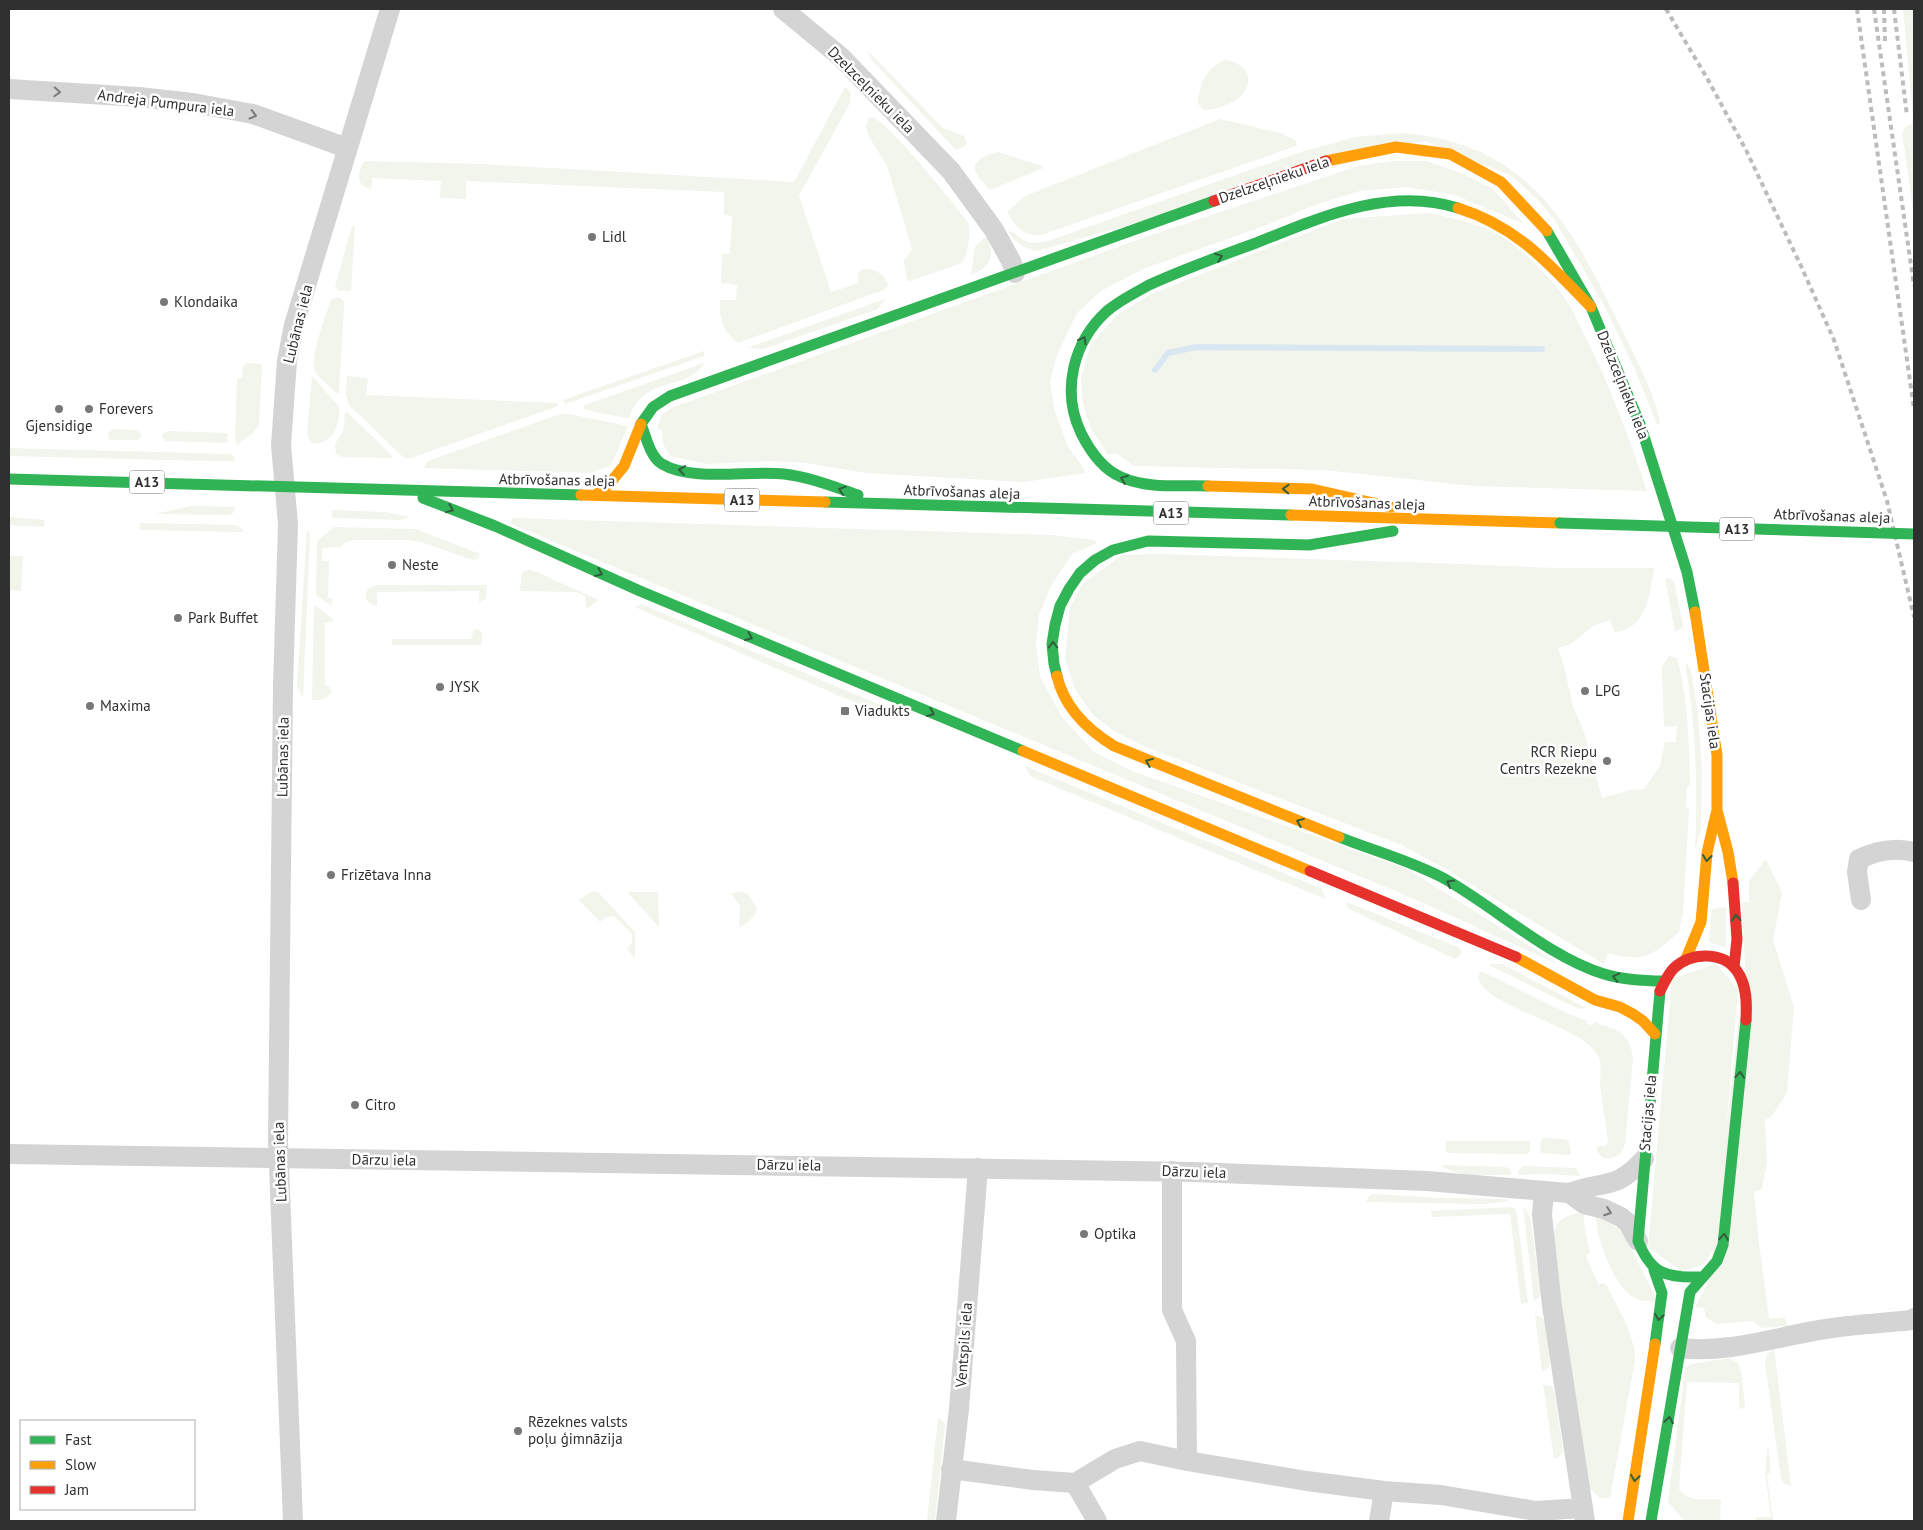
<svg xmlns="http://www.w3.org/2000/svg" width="1923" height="1530" font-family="'PT Sans',sans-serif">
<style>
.green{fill:#f1f5ec}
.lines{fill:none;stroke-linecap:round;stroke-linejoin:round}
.stream{stroke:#d9e7f2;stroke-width:6}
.street{stroke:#d4d4d4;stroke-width:20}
.fast{stroke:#30b455;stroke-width:11}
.slow{stroke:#ff9f0a;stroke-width:11}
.jam{stroke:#e5322d;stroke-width:11}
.rail{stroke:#bcbcbc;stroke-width:4;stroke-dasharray:5 4;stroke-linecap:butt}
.fast-bridge{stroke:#30b455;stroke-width:11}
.oneway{stroke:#7a7a7a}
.oneway2{stroke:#305e3d}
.poi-dot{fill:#787878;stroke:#fff;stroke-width:2}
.labels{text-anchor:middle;stroke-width:5;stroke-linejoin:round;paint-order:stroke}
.shield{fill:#fff;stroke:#6e6e6e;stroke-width:1}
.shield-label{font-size:14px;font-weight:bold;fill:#303030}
.street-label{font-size:15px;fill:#303030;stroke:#fff}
.poi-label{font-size:15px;fill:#303030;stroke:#fff;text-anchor:start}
</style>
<rect width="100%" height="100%" fill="#fff"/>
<g class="green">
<path d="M 1903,9 L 1914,9 L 1914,217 L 1903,138 C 1902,130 1904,126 1912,124 L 1913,116 Z"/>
<path d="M 868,51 L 943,128 L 964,136 L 967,143 L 965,146 L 956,150 L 871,59 Z"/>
<path d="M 1225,60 C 1239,61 1255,73 1246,89 C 1240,102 1217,110 1204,110 L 1198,104 C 1199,84 1206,68 1225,60 Z"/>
<path d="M 845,87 L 851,93 L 850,103 L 799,196 L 831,292 L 856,284 L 858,282 L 858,273 L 863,269 C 875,269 883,272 888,285 L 886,289 L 738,343 C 722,332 719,318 720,300 L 736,300 L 737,285 L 721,283 L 722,254 L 730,254 L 732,216 L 724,215 L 724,192 L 466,181 L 466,199 L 440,198 L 441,181 L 372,178 L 371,189 C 354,185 358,172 364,161 L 481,164 L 794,182 Z"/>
<path d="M 872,117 C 888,121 953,203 967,221 C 972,231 968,253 962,263 L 910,281 L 907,280 L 904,261 L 912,250 L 911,245 L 887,166 L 868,135 L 866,127 L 868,119 Z"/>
<path d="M 1220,119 L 1281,133 L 1295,140 L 1297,144 L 1296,146 L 1041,235 C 1022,236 1016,226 1007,212 L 1025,196 Z"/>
<path d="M 1403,133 C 1529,144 1571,224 1621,328 C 1634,354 1655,394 1660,422 L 1659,424 L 1657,424 L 1635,370 L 1604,305 L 1554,219 L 1539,201 L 1512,176 L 1425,141 L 1037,251 C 1024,248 1016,243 1008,232 L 1011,231 C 1026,242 1027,245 1048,241 L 1301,152 L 1355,137 Z"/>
<path d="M 998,152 L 1042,166 L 1043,168 L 990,190 C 986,185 978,178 975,171 C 972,160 990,154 998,152 Z"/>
<path d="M 1394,161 L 1426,161 L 1461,173 L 1492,188 L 1524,224 L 1455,195 L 1407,187 L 1360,191 L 1318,204 L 1264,226 L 1143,269 L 1101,291 L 1078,312 L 1057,355 L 1050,382 L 1055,412 L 1068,447 L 1083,467 L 1085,473 L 1024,482 L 866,473 L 806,463 L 770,461 L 708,464 L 670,456 L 663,444 L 662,430 L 657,428 L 662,415 L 671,408 L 1140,239 L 1358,166 Z"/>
<path d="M 1428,213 C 1454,218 1481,224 1504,238 C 1527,253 1555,282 1570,306 C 1576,316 1581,329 1587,340 C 1611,389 1630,440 1647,491 L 1473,486 L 1324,470 L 1134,466 L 1116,453 L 1108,455 L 1091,429 L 1083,404 L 1081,379 L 1090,345 L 1117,315 L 1151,294 L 1342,219 Z"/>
<path d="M 355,225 L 351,291 L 339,291 L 335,287 L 352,226 Z"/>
<path d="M 985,237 L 988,239 C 996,258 988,268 971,275 L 975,247 Z"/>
<path d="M 338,297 L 343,300 L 344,305 L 339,393 L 336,393 C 330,386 321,380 316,373 C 308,360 326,315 331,300 Z"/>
<path d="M 885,299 L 878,309 L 763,349 L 747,348 Z"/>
<path d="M 704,351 L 704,356 L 565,404 L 563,400 Z"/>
<path d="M 247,363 L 259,364 L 262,366 L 259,425 L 254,432 L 237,445 L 235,439 L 237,378 L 242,378 L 243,366 Z"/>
<path d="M 704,363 C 689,391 641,376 630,417 L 627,418 L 594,412 L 583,408 L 584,406 L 591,403 Z"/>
<path d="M 312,376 L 339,407 C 340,425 333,446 311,443 L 307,434 Z"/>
<path d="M 347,376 L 368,378 L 366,395 L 556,403 L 558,406 L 408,459 L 403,457 L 349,405 L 346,394 Z"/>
<path d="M 347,412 L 389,453 L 392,456 L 391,458 L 342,457 L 336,454 L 335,444 L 343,432 L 345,413 Z"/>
<path d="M 560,414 L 569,414 L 628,426 L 611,465 L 591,473 L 423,468 L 428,461 Z"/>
<path d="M 112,429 L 138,430 L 142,435 L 138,440 L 112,440 L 109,439 L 108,433 Z"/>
<path d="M 168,431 L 227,433 L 228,441 L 227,443 L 165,441 L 162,438 L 162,434 Z"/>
<path d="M 9,448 L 227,454 L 233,455 L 235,459 L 235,461 L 209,461 L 9,456 Z"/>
<path d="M 191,506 L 235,507 L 233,513 L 229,515 L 155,514 Z"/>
<path d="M 331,510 L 385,512 L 410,517 L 399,520 L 333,518 Z"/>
<path d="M 9,517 L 45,520 L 44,527 L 9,525 Z"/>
<path d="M 512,518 L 1051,535 L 1093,540 L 1097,543 L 1072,554 L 1051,586 L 1039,615 L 1036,644 L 1040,676 L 1061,716 L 1094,752 L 1132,771 L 1407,869 L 1562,966 L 1412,898 L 511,524 Z"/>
<path d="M 140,523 L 236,525 L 240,527 L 244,532 L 140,530 Z"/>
<path d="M 334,527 L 416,529 L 480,554 L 478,559 L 473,560 L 421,542 L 408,540 L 355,540 L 346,542 L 340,547 L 322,548 L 322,561 L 329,561 L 328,598 L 332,598 L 332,606 L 316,595 L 317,541 Z"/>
<path d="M 307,530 L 310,534 L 303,697 L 297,686 Z"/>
<path d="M 1159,554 L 1431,563 L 1556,568 L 1654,568 C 1650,594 1647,629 1615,632 L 1610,620 L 1593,626 L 1571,644 L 1558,648 L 1565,670 L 1572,703 L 1584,732 L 1602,798 L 1630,790 L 1644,789 L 1660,766 L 1665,742 L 1676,742 L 1677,726 L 1664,727 L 1662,667 L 1669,656 L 1677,658 C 1688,699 1689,742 1690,785 L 1687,787 L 1686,807 L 1689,810 L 1683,913 L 1679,932 C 1651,956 1646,963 1608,953 L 1604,964 L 1444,868 L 1404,846 L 1141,745 L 1114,731 L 1093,715 L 1075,689 L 1065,659 L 1070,608 L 1082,584 L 1122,555 Z"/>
<path d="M 9,556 L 23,556 L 21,591 L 9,590 Z"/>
<path d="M 530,570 L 537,572 L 599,600 L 588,608 L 586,607 L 585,596 L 576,592 L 520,591 L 522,573 L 524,571 Z"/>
<path d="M 1669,578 L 1674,582 L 1683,625 L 1683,628 L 1675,631 L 1665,579 Z"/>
<path d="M 377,585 L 487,585 L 486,598 L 479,603 L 479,591 L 377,592 L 377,606 C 368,605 364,598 367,589 Z"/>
<path d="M 641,604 L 911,718 L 893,719 L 635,607 Z"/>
<path d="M 314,605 L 333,619 L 333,622 L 325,623 L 325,685 L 331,687 L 331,692 C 326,700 320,700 312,700 Z"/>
<path d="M 474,629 L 479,630 L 482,634 L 481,645 L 392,645 L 392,639 L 471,639 Z"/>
<path d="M 1685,662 L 1691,670 L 1698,714 L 1702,769 L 1701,828 L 1695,851 C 1698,787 1696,726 1685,662 Z"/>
<path d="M 1025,766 L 1322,889 L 1325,899 L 1030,776 Z"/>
<path d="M 1766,859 L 1782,893 L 1773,940 L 1794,1007 L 1787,1093 L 1772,1116 L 1765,1120 L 1767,1163 L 1762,1189 L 1754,1192 L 1759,1242 L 1769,1319 L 1785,1317 L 1787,1326 L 1762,1328 L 1753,1321 L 1716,1324 L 1706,1317 L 1704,1308 L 1695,1307 L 1709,1281 L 1745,964 L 1742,902 L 1749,902 L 1749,881 Z"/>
<path d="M 593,891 L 598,892 L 635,932 L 635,958 L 627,949 L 632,943 L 632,934 L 614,916 L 605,917 L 600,922 L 579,900 Z"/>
<path d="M 627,892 L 658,892 L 659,927 Z"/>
<path d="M 743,892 L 748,894 L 757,908 C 756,916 747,924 739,927 L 740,906 L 731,893 Z"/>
<path d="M 1347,902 L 1460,948 L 1462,954 L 1455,959 L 1349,909 L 1347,906 Z"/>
<path d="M 1726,907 L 1726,947 L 1710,943 L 1709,941 L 1712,909 Z"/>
<path d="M 1491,964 L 1502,964 L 1586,1008 L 1580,1009 L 1562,1001 L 1489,965 Z"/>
<path d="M 1716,964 L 1738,989 L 1717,1243 L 1703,1265 L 1681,1271 L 1648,1247 L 1672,979 Z"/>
<path d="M 1481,971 L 1569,1014 L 1587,1021 L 1586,1024 L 1593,1025 L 1594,1022 L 1619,1031 L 1628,1041 L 1632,1051 L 1633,1059 L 1625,1144 C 1621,1156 1615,1159 1603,1158 L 1597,1152 L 1597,1148 L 1600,1146 L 1605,1146 L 1608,1142 C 1606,1123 1602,1104 1600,1085 C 1600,1077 1602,1066 1599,1058 C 1585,1024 1486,1010 1478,977 Z"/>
<path d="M 1542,1138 L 1566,1139 L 1569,1142 L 1571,1154 L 1568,1155 L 1541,1153 L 1540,1146 Z"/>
<path d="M 1446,1141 L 1530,1141 L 1530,1151 L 1528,1154 L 1449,1153 L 1445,1150 Z"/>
<path d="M 1441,1165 L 1505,1167 L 1511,1170 L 1511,1175 C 1490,1174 1457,1179 1441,1165 Z"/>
<path d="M 1524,1166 L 1575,1168 L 1577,1169 L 1580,1176 L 1546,1174 L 1518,1175 L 1519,1170 Z"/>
<path d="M 1373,1194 L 1441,1198 L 1505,1199 L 1509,1201 L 1483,1204 L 1366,1202 L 1369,1196 Z"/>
<path d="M 1523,1206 L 1530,1217 L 1541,1293 L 1540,1297 L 1534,1301 Z"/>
<path d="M 1511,1207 L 1515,1209 L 1517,1215 L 1528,1303 L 1521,1304 L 1510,1214 L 1432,1217 L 1431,1211 Z"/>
<path d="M 1584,1213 C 1583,1228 1588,1240 1590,1253 L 1586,1257 L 1599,1285 L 1603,1283 L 1607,1286 C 1618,1309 1635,1334 1635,1360 L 1610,1498 L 1600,1498 L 1587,1486 L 1553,1246 C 1552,1224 1561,1214 1584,1213 Z"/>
<path d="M 1596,1216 L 1613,1224 L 1624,1235 L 1658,1302 C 1651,1301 1641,1302 1635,1298 C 1614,1287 1596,1239 1596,1216 Z"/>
<path d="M 1535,1315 L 1541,1317 L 1545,1321 L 1550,1363 C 1549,1367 1547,1371 1542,1371 Z"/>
<path d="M 1774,1349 L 1791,1486 L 1783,1483 L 1781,1478 L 1765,1363 L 1767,1354 Z"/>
<path d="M 1729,1358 L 1738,1363 L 1741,1371 L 1745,1405 L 1744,1408 L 1739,1409 L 1739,1383 L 1687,1382 L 1679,1489 C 1687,1503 1706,1499 1721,1499 L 1720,1521 L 1685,1521 L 1668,1502 L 1685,1368 L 1692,1364 Z"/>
<path d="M 1543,1384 L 1550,1386 L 1554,1389 L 1563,1451 L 1559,1457 L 1554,1459 Z"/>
<path d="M 938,1418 L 944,1422 L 945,1426 L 935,1521 L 927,1521 Z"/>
<path d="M 1768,1444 L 1771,1473 L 1767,1474 L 1773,1521 L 1756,1521 L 1756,1517 L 1771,1517 L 1765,1473 Z"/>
</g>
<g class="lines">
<path class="stream" d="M 1155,370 L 1168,353 L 1196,347 L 1542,349"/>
<g class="street">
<path d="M 783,9 L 841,57 L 951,171 L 994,230 L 1012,263 L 1015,273"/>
<path d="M 9,89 L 139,97 L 193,103 L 253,114 L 347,148"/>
<path d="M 1861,900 L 1857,872 L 1859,859 C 1876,851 1896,847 1914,852"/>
<path d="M 9,1154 L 1194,1172 L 1427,1181 L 1569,1193 C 1603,1180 1616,1191 1644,1159"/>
<path d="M 1172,1171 L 1172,1310 L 1186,1341 L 1187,1461"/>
<path d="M 1544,1191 L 1542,1215 L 1552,1306 L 1585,1521"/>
<path d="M 1569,1193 L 1584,1204 L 1604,1209 L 1621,1217 L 1628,1223 L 1638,1241"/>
<path d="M 1680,1348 C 1731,1354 1781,1335 1832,1328 C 1858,1324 1885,1323 1912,1320 L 1914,1318"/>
<path d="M 951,1469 L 1033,1480 L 1075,1483 L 1115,1459 L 1140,1451 L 1187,1461 L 1307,1481 L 1384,1491 L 1441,1495 L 1536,1511 L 1583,1508"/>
<path d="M 1075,1483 L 1097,1521"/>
<path d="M 293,1521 L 278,1140 L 283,686 L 288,524 L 281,445 L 287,361 L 294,325 L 390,9"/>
<path d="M 946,1521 L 959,1409 L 978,1168"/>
<path d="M 1379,1521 L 1384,1491"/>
</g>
<g class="fast">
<path d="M 1547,231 L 1591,307 L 1640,424 L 1687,572 L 1695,612"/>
<path d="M 641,424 L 653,407 L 670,396 L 1214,201"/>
<path d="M 641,424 C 646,436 650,457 662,464 C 692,482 750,470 784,474 C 810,477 834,487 858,495"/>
<path d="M 9,479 L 581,495"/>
<path d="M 1208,486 C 1181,485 1147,489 1121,477 C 1102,469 1090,451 1081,433 C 1061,391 1073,342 1107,311 C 1120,300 1135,293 1149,285 C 1184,269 1220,256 1256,243 C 1319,218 1389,186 1458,208"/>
<path d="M 423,498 L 495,526 L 640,591 L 1023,751"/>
<path d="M 825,502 L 1291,515"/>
<path d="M 1057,676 L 1054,664 L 1052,644 L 1055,625 L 1060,606 L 1069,589 L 1080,573 L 1095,560 L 1113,550 L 1148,541 L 1309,545 L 1393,531"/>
<path d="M 1339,837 C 1374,851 1412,861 1445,879 C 1496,908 1549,957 1604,974 C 1624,980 1643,981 1664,981"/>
<path d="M 1660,991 L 1638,1241 C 1651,1274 1666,1278 1700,1277"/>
<path d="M 1654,1270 L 1662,1293 L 1655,1344"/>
<path d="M 1651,1521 L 1690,1292 L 1717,1261 L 1723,1245 L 1746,1020"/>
</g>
<g class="slow">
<path d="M 1326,161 L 1396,147 L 1450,154 L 1501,182 L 1547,231"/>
<path d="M 1458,208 C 1518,227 1549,264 1591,307"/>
<path d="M 1208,486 L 1312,489 L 1391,507"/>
<path d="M 581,495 L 825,502"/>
<path d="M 596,495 L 610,483 L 624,466 L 641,424"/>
<path d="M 1291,515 L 1560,523"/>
<path d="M 1695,612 L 1717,755 L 1717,810 L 1728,852 L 1733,883"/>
<path d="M 1057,676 C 1064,707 1088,730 1114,746 L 1339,837"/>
<path d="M 1023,751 L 1310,871"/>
<path d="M 1516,957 L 1595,1000 L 1620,1007 L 1633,1014 L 1643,1021 L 1655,1034"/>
<path d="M 1685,961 L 1701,922 L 1707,853 L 1716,814"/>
<path d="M 1628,1521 L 1655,1344"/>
</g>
<g class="jam">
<path d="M 1214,201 L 1326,161"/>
<path d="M 1310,871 L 1516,957"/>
<path d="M 1733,883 L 1737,939 L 1734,967"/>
<path d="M 1660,991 C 1664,983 1668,974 1674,968 C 1691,952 1723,951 1737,971 C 1747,985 1747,1004 1746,1020"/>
</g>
<g class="rail">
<path d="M 1666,9 L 1707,78 L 1746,150 L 1801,266 L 1834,340 L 1887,501 L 1914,617"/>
<path d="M 1857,9 L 1914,409"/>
<path d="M 1874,9 L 1914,286"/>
<path d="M 1884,9 L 1885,41"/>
<path d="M 1894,9 L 1907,116"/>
</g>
<path class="fast-bridge" d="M 1560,523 L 1914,534"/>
</g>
<defs><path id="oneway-chevron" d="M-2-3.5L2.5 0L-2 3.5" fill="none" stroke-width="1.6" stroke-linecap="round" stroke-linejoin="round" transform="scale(1.25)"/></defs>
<g class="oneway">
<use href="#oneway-chevron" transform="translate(57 92) rotate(3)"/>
<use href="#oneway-chevron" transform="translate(253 115) rotate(15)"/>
<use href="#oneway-chevron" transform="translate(1608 1212) rotate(20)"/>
</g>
<g class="oneway2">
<use href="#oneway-chevron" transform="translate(1219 257) rotate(-21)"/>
<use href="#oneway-chevron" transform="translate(1083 340) rotate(-61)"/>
<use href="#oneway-chevron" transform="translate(682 470) rotate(-172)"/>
<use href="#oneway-chevron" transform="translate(1124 479) rotate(-159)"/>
<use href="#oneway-chevron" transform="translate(1286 489) rotate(-178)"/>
<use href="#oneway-chevron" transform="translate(842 490) rotate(-162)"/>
<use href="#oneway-chevron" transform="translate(450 509) rotate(22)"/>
<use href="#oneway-chevron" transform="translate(599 573) rotate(24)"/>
<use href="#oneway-chevron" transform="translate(749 637) rotate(23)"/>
<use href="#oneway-chevron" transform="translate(1053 645) rotate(-90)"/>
<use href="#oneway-chevron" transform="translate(931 713) rotate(23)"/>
<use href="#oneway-chevron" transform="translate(1149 762) rotate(-158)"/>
<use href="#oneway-chevron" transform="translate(1300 822) rotate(-158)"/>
<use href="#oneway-chevron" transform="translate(1707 858) rotate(97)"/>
<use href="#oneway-chevron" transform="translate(1450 883) rotate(-150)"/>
<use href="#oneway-chevron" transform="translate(1736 918) rotate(-94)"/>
<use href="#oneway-chevron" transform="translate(1616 977) rotate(-167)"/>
<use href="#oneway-chevron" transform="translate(1740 1075) rotate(-84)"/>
<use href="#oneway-chevron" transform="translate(1724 1237) rotate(-84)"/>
<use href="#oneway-chevron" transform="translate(1659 1317) rotate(99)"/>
<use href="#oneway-chevron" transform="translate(1669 1420) rotate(-81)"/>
<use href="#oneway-chevron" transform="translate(1635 1478) rotate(98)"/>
</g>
<g class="poi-dot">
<circle cx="592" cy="237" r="5"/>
<circle cx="164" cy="302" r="5"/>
<circle cx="59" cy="409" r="5"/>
<circle cx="89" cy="409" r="5"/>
<circle cx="392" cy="565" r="5"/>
<circle cx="178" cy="618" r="5"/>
<circle cx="440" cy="687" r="5"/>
<circle cx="1585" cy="691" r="5"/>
<circle cx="90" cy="706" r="5"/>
<rect x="840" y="706" width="10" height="10" rx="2.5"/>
<circle cx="1607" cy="761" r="5"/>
<circle cx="331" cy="875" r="5"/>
<circle cx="355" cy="1105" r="5"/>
<circle cx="1084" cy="1234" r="5"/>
<circle cx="518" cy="1431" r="5"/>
</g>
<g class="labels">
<g class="shield">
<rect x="129.5" y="470.5" width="35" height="23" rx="4"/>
<rect x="724.5" y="488.5" width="35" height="23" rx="4"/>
<rect x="1153.5" y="501.5" width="35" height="23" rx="4"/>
<rect x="1719.5" y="517.5" width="35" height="23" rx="4"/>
</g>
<g class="shield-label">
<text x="147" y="487">A13</text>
<text x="742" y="505">A13</text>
<text x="1171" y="518">A13</text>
<text x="1737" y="534">A13</text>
</g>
<g class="street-label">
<text transform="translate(871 90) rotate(45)" y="5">Dzelzceļnieku iela</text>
<text transform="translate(166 103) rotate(7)" y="5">Andreja Pumpura iela</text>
<text transform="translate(1274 180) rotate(-19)" y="5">Dzelzceļnieku iela</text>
<text transform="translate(298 324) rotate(-76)" y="5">Lubānas iela</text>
<text transform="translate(1623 385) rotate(68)" y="5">Dzelzceļnieku iela</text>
<text transform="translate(557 480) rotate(1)" y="5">Atbrīvošanas aleja</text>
<text transform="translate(962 492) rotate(2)" y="5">Atbrīvošanas aleja</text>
<text transform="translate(1367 503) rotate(2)" y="5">Atbrīvošanas aleja</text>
<text transform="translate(1832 516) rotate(2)" y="5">Atbrīvošanas aleja</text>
<text transform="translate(1710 711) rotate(82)" y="5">Stacijas iela</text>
<text transform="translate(283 757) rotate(-89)" y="5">Lubānas iela</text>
<text transform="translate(1648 1113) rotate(-85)" y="5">Stacijas iela</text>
<text transform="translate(384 1160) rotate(1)" y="5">Dārzu iela</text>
<text transform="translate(280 1162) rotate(-92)" y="5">Lubānas iela</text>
<text transform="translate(789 1165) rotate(1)" y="5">Dārzu iela</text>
<text transform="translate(1194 1172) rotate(2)" y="5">Dārzu iela</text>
<text transform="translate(964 1345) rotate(-86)" y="5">Ventspils iela</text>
</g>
<g class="poi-label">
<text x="602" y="242">Lidl</text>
<text x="174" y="307">Klondaika</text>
<text x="99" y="414">Forevers</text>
<text x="59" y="431" text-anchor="middle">Gjensidige</text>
<text x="402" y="570">Neste</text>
<text x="188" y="623">Park Buffet</text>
<text x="450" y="692">JYSK</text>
<text x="1595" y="696">LPG</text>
<text x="100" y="711">Maxima</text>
<text x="855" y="716">Viadukts</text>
<text x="1597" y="757" text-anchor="end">RCR Riepu<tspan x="1597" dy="17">Centrs Rezekne</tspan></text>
<text x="341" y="880">Frizētava Inna</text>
<text x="365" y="1110">Citro</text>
<text x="1094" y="1239">Optika</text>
<text x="528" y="1427">Rēzeknes valsts<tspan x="528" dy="17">poļu ģimnāzija</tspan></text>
</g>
</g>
<rect width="1923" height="1530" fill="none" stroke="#303030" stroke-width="20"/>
<rect x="20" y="1420" width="175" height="90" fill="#ffffff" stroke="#acacac"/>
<rect x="30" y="1436" width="25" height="8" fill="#30b455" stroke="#acacac"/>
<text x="65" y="1445" font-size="15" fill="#303030">Fast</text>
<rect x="30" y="1461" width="25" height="8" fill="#ff9f0a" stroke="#acacac"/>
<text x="65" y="1470" font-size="15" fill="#303030">Slow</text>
<rect x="30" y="1486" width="25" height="8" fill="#e5322d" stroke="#acacac"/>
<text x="65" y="1495" font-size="15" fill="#303030">Jam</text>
</svg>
